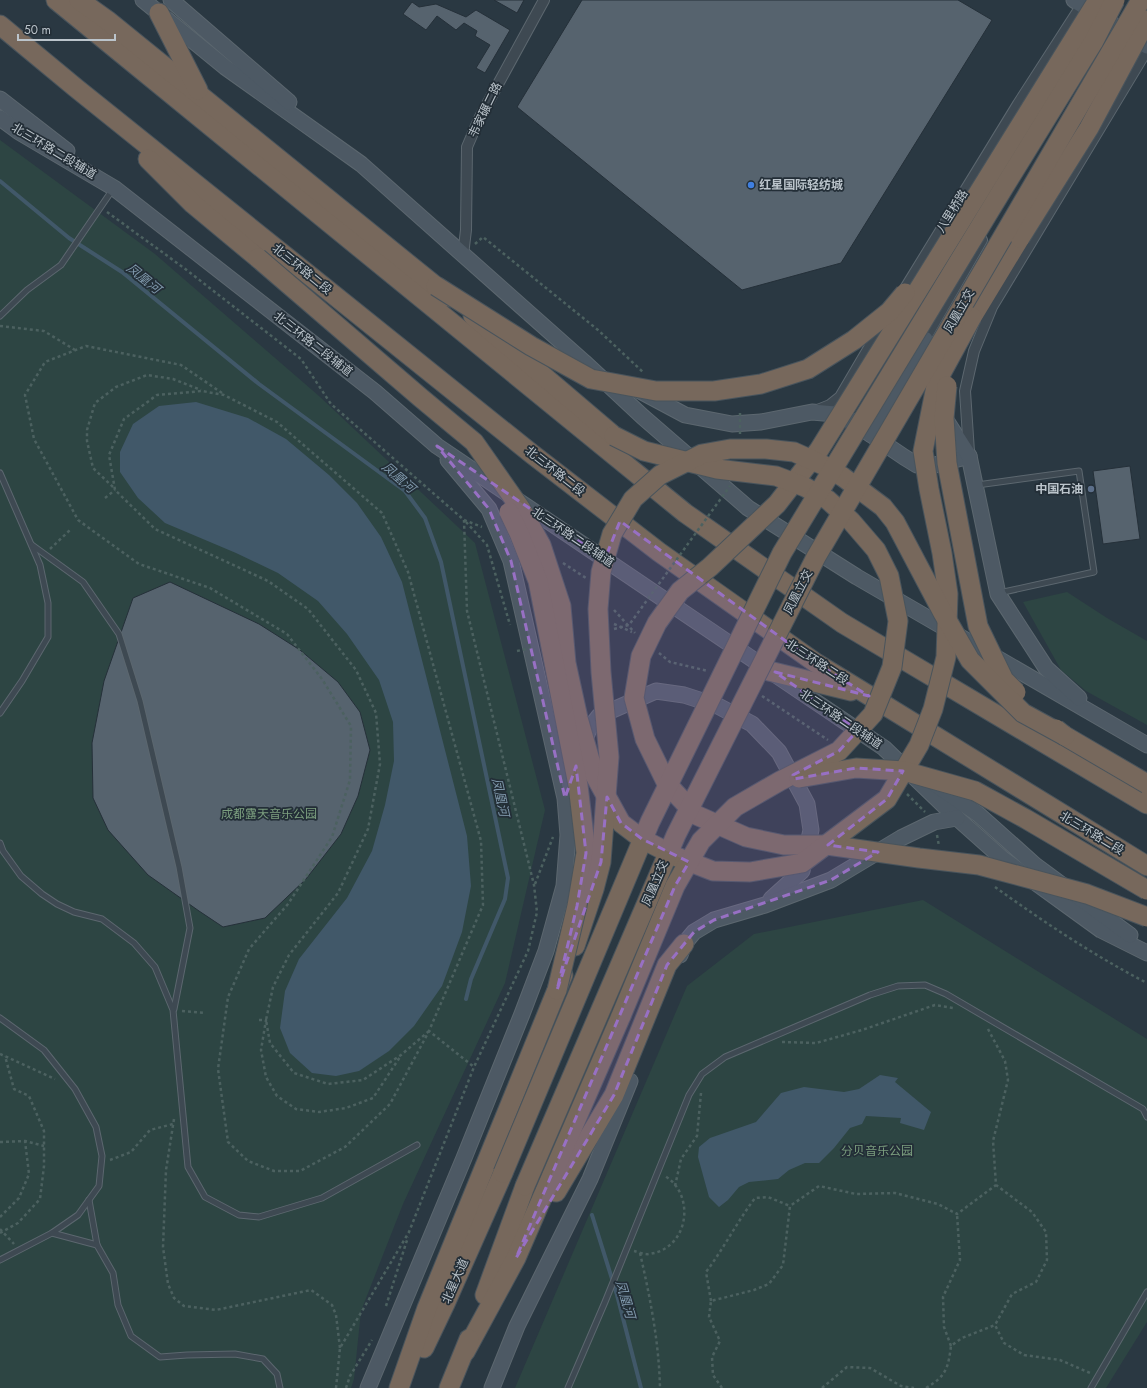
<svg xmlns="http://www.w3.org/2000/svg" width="1147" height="1388" font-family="Jost,'Noto Sans SC',sans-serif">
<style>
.green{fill:#2d4543}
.water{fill:#415869}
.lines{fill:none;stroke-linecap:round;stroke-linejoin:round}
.stream{stroke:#415869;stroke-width:4}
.building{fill:#56636e;stroke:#253039}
.lane-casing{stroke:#5c676f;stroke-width:7}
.street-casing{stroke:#5c676f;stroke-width:12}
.secondary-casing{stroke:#5c676f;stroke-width:17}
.highway-casing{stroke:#49545c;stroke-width:21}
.path{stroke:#4c6160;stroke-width:2.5;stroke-dasharray:3 3;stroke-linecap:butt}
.lane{stroke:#3e4952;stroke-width:5}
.street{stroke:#3e4952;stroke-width:10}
.secondary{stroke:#4d5964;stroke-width:15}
.highway{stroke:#77685c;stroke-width:19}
.highway-bridge-casing{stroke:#49545c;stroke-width:21;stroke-linecap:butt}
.path-bridge{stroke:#4c6160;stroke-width:2.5;stroke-dasharray:3 3;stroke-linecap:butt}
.highway-bridge{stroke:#77685c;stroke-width:19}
.marked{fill:#9870c4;fill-opacity:0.2;stroke:#9870c4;stroke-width:3;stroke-dasharray:8 5;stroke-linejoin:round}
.shop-dot{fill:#3f7fe0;stroke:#232e37;stroke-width:1.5}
.service-dot{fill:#5c6f8a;stroke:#232e37;stroke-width:1.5}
.labels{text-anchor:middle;stroke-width:3.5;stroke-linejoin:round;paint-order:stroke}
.street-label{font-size:12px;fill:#bbc4cb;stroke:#232e37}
.poi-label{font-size:12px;font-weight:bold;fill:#bbc4cb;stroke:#232e37;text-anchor:start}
.park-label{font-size:12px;fill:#7c9f7f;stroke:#232e37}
.water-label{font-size:13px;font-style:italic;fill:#7f98ab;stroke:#232e37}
</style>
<rect width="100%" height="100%" fill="#2a3842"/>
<g class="green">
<path d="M 0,140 L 155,254 L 319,396 L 475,543 L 545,810 L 505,983 L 403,1204 L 361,1311 L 354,1379 L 351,1388 L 0,1388 Z"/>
<path d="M 1067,592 L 1107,618 L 1147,641 L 1147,725 L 1086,691 L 1061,670 L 1023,602 Z"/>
<path d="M 923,900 L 1147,1039 L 1147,1322 L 1106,1388 L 515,1388 L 687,986 L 754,934 Z"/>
</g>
<g class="water">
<path d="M 196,402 L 248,418 L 286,439 L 329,475 L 357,503 L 381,537 L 402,582 L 467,836 L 471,886 L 462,932 L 442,986 L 414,1026 L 389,1051 L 359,1071 L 336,1076 L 312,1073 L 290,1053 L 280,1028 L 285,991 L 299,959 L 347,898 L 372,851 L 385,805 L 394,761 L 393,722 L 379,680 L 347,634 L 318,601 L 278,573 L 236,553 L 165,523 L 138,498 L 120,472 L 120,452 L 133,424 L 159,406 Z"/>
<path d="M 880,1075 L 898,1078 L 895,1082 L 931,1112 L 924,1130 L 900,1123 L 901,1118 L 866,1116 L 862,1124 L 850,1128 L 834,1148 L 819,1163 L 805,1163 L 789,1170 L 778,1179 L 749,1182 L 739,1187 L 728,1200 L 719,1207 L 709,1197 L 698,1157 L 699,1147 L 710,1138 L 756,1122 L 781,1093 L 804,1087 L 844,1092 L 859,1089 Z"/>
</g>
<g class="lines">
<g class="stream">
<path d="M 0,181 L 69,238 L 122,272 L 259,384 L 405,491 L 425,518 L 441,562 L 508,878 L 505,899 L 471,979 L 466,999"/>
<path d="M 592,1215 L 617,1295 L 641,1388"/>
</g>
</g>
<g class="building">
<path d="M 494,0 L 524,0 L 517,13 Z"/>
<path d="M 582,0 L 958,0 L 992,20 L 841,263 L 742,290 L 517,107 Z"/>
<path d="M 412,2 L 419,7 L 436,4 L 466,17 L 476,10 L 510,30 L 485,73 L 476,68 L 490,45 L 475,36 L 477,31 L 464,23 L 456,30 L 437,16 L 426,30 L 403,14 Z"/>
<path d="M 1130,466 L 1140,539 L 1103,544 L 1093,471 Z"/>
<path d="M 170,582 L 259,624 L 300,650 L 338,682 L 360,712 L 370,750 L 358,796 L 341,834 L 306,879 L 265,918 L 223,927 L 199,911 L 148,875 L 108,830 L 93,798 L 92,743 L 104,681 L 133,598 Z"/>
</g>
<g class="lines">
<defs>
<g id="lane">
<path d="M 0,316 L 27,290 L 61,265 L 113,189"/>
<path d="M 0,473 L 40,565 L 48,603 L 48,637 L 22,681 L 0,713"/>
<path d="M 977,485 L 1079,471 L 1094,572 L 999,593"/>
<path d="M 32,545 L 83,582 L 119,634 L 140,701 L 179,867 L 190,928 L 174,1009"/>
<path d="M 0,843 L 3,851 L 21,876 L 42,894 L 57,904 L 74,912 L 102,919 L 134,943 L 155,967 L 173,1010 L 188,1167 L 205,1197 L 239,1215 L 259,1217 L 322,1198 L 417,1145"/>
<path d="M 0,1018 L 44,1050 L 75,1089 L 96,1127 L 102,1156 L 99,1186 L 78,1215 L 52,1233 L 0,1260"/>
<path d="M 89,1200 L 97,1245 L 113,1273 L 118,1305 L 131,1336 L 160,1357 L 187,1355 L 235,1354 L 263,1359 L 277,1374 L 280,1388"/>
<path d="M 52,1233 L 97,1245"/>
<path d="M 568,1388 L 605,1302 L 689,1095 L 702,1074 L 725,1057 L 870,995 L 898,986 L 925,985 L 946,994 L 1143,1109 L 1147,1117"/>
<path d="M 1091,1388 L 1147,1292"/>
</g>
<g id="street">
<path d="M 463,255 L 466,230 L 467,147 L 479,119 L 544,0"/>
<path d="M 901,295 L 1018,104 L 1085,0"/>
<path d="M 925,339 L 982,240"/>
<path d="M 815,411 L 830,405 L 840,397 L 884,322"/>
<path d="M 969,452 L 965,391 L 974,351 L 992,307 L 1147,50"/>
</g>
<g id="secondary">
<path d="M 143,0 L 225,67 L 361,164 L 584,362 L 643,417 L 748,508 L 857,577 L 1147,745"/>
<path d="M 171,0 L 289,102"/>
<path d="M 1074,0 L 1147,46"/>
<path d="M 0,99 L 67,151"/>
<path d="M 0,118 L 19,132 L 114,188 L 375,392 L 437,446 L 884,748 L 957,818 L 1003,859 L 1101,930 L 1147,953"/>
<path d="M 923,379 C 917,363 920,354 925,339"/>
<path d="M 640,391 L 685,415 L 732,424 L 761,422 L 812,412 L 835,414 L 848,419 L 904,457 L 917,465 L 935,465 L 969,456"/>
<path d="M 944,417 L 969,456 L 998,594 L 1046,668 L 1079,698"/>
<path d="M 870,434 L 919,350"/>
<path d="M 583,745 L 589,729 L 599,716 L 656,691 L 684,695 L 718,706 L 752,724 L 779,752 L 807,804 L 811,830 L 802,871 L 771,899"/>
<path d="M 932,782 L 978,814 L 1035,865 L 1130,935"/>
<path d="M 680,955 L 684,944 L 694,932 L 714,920 L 765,905 L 831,880 L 901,838 L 934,822 L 957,818"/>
<path d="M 368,1388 L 464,1158 L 522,1014 L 546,951 L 564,886 L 568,835 L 565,798 L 511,561 L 489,509 L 448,460"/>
<path d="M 492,1388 L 517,1326 L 590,1179 L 630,1081"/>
</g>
<g id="highway">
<path d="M 56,0 L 685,513 L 842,623 L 1147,804"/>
<path d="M 79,0 L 107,20 L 449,297"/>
<path d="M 159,13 L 198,90"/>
<path d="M 0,25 L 76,88 L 532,454 L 659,552 L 816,663 L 1147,866"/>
<path d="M 148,159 L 193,204 L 258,258"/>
<path d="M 473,316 L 614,436"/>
<path d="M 972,317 L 1020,238"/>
<path d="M 769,671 L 851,691"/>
<path d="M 575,946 L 594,889"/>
<path d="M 556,1192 L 614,1095 L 667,965 L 684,944"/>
<path d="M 485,1295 L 525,1186"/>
<path d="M 424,1348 L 445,1304 L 503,1173"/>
<path d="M 465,1352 L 516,1258 L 621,1016"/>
<path d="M 399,1388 L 427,1308 L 563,975"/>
<path d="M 449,1388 L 469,1339"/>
</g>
</defs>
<use href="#lane" class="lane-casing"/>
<use href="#street" class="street-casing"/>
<use href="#secondary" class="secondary-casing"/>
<use href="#highway" class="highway-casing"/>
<g class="path">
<path d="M 107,212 L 184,268 L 301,359 L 331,404 L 464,520 L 482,527"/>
<path d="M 475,244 L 483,237 L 598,330 L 644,373"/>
<path d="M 0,326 L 44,331 L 75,350"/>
<path d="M 222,393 L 181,365 L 86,346 L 45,362 L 25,395 L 34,439 L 78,520 L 139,564 L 210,588 L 287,634 L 322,679 L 351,726 L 350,780 L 332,837 L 288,904 L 249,949 L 228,997 L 218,1069 L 228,1142 L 248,1161 L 274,1171 L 300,1171 L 345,1147 L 390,1104 L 428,1033"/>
<path d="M 113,487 L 93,468 L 87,441 L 87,430 L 95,403 L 116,387 L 147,375 L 173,379 L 201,390"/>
<path d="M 105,498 L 115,490"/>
<path d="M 466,522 L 487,545 L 510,625"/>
<path d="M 50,549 L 70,530"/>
<path d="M 563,563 L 586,578"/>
<path d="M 614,610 L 635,633"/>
<path d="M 614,624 L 632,632"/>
<path d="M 659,653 L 670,662 L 708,671"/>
<path d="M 762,696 L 828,740"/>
<path d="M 907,794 L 925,812"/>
<path d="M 937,835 L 939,846"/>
<path d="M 535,884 L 553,837"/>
<path d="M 995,887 C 1044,922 1093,955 1147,983"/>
<path d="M 182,1011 L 205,1013"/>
<path d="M 259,1020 L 266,1020 L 261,1050 L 266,1077 L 277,1096 L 296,1109 L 319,1112 L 346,1108 L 373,1098 L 400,1057"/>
<path d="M 988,1029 L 1005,1061 L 1008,1080 L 993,1141 L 996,1185 L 1032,1212 L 1046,1232 L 1047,1260 L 1036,1282 L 1012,1294 L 995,1325 L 1004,1343 L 1024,1355 L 1060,1360 L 1090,1373"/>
<path d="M 429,1031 L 401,1055 L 363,1080 L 328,1084 L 294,1073 L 270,1043 L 266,1020 L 273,987 L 289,955 L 338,893 L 368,829 L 380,764 L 376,713 L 356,670 L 308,609 L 268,581 L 155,529 L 115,490 L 109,455 L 124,419 L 157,395 L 202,391 L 224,395 L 277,422 L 382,513 L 408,572 L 481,841 L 483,905 L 429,1031 L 474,1067"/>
<path d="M 782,1042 L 816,1043 L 862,1030 L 935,1005 L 953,1008"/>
<path d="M 0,1054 L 55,1079"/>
<path d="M 174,1119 L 166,1170 L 163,1247 L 168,1284 L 174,1298 L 184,1306 L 216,1310 L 311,1290 L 332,1305 L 336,1315 L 340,1348"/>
<path d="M 0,1142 L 25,1141 L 44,1146"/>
<path d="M 110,1160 L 131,1152 L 150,1130 L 173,1124"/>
<path d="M 675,1186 L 681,1159 L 697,1136 L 701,1093"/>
<path d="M 0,1217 L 19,1198 L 29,1174 L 25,1141"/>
<path d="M 0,1229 L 14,1244"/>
<path d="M 0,1233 L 18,1223 L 40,1199 L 44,1166 L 44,1131 L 29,1096 L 14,1089 L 5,1056"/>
<path d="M 634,1251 C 638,1252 645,1255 649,1254 C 689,1249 696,1195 665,1176"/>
<path d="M 640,1253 C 650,1297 659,1342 660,1388"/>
<path d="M 711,1301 L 706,1272 C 724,1248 737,1222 755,1198 L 768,1197 L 790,1206"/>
<path d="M 386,1306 L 408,1237"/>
<path d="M 951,1346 L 944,1327 L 943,1297 L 960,1260 L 957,1214"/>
<path d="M 336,1388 L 340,1348 L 409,1232 L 474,1067 L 528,951 L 537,912 L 534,885 L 467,611 L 464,520"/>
<path d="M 346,1388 L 350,1376 L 372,1340"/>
<path d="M 722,1388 L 713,1375 L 712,1357 L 720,1341 L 709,1317 L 711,1301 L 754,1290 L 769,1284 L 783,1265 L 790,1206 L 819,1186 L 856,1194 L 895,1193 L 938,1204 L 957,1214 L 996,1185"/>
<path d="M 822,1388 L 847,1367 L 870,1368 L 901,1386 L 914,1388"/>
<path d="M 926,1388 C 946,1376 948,1369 951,1346 L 962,1338 L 995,1325"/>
</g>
<use href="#lane" class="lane"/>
<use href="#street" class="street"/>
<use href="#secondary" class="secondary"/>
<use href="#highway" class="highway"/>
<defs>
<g id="highway-bridge">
<path d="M 1098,0 L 819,450 L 777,504 L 710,567 L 680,591 L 657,623 L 641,656 L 634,698 L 645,739 L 667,784 L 696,815 L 746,837 L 784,845 L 827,845 L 919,858 L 979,865 L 1087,894 L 1147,917"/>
<path d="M 1020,238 L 1089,128 L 1147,20"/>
<path d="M 258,258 L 421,398 L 474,442 L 521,509 L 541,545 L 561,606 L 566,663 L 578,718 L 594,774 L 621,823 L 642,839 L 677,857 L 713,871 L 750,872 L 802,863 L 887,799 L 919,745 L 933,709 L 946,657 L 948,594 L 942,553 L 929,489 L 923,451 L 937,381 L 972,317"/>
<path d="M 436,286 L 531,346 L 591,379 L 656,391 L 714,391 L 761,384 L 808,369 L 854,340 L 889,312 L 905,293"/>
<path d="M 947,386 L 944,418 L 947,463 L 978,626 L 1004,680 L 1016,692"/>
<path d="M 614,436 L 644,451 L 717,469 L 776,476 L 805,487 L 828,500 L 851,521 L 876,550 L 889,576 L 898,621 L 892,667 L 873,714 L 839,751 L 780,781 L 735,807 L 701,841 L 675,886 L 621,1016"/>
<path d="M 509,512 L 519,533 L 538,581 L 578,785 L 586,853 L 577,906 L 557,990"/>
<path d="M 1056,729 L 1065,736 L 1147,784"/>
<path d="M 799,778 L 856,768 L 904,771 L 975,791 L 1026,819 L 1147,890"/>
<path d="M 594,889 L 601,862 L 609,757 L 601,672 L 598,609 L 601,572 L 612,534 L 633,499 L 660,475 L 702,454 L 730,449 L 766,449 L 794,452 L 823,465 L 843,477 L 883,507 L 895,522 L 943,613 L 970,660 L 1023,713 L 1065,736"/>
<path d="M 503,1173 L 650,822 L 782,553 L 1004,187 L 1094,41 L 1115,0"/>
<path d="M 525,1186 L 676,835 L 816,557 L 1141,0"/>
</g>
</defs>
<use href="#highway-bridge" class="highway-bridge-casing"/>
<g class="path-bridge">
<path d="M 740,434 L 740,412"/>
<path d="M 614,629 L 629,625 L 730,486"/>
<path d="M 517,651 L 535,647"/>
</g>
<use href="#highway-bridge" class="highway-bridge"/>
</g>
<path class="marked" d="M 437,446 L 605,559 L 620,521 L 816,663 L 869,696 L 775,672 L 858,730 L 839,751 L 793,775 L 794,779 L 856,768 L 903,771 L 887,799 L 828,845 L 878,852 L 831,880 L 714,920 L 694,932 L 667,965 L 614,1095 L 516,1258 L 675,886 L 689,862 L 642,839 L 621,823 L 607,797 L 601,862 L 557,990 L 577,906 L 586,853 L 576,766 L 565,798 L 511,561 L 489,509 Z"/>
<circle class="shop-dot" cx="751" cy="185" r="4"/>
<circle class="service-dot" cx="1091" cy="489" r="4"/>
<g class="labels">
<g class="street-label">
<text transform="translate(485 110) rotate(-64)" y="4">韦家碾二路</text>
<text transform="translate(54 151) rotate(31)" y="4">北三环路二段辅道</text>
<text transform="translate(952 211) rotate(-58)" y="4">八里桥路</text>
<text transform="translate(302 269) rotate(39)" y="4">北三环路二段</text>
<text transform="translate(959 311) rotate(-60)" y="4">凤凰立交</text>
<text transform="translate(313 344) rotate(38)" y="4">北三环路二段辅道</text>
<text transform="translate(555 471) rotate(38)" y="4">北三环路二段</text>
<text transform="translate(573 537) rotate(34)" y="4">北三环路二段辅道</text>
<text transform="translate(798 592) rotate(-63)" y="4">凤凰立交</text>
<text transform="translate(817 662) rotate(33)" y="4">北三环路二段</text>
<text transform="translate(841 719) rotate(34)" y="4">北三环路二段辅道</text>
<text transform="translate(1092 833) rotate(31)" y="4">北三环路二段</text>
<text transform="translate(655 883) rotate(-67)" y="4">凤凰立交</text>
<text transform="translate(455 1281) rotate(-66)" y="4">北星大道</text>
</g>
<g class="poi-label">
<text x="759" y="189">红星国际轻纺城</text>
<text x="1083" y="493" text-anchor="end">中国石油</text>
</g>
<g class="park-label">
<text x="269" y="818">成都露天音乐公园</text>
<text x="877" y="1155">分贝音乐公园</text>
</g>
<g class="water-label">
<text transform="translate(144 278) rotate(39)" y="5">凤凰河</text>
<text transform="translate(399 477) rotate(41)" y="5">凤凰河</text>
<text transform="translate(501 797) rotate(78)" y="5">凤凰河</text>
<text transform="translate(626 1299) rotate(74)" y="5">凤凰河</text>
</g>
</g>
<path d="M18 34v6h97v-6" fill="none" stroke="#bbc4cb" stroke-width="2"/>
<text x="24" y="34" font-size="12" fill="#bbc4cb" stroke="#232e37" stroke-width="3" paint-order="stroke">50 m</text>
</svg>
